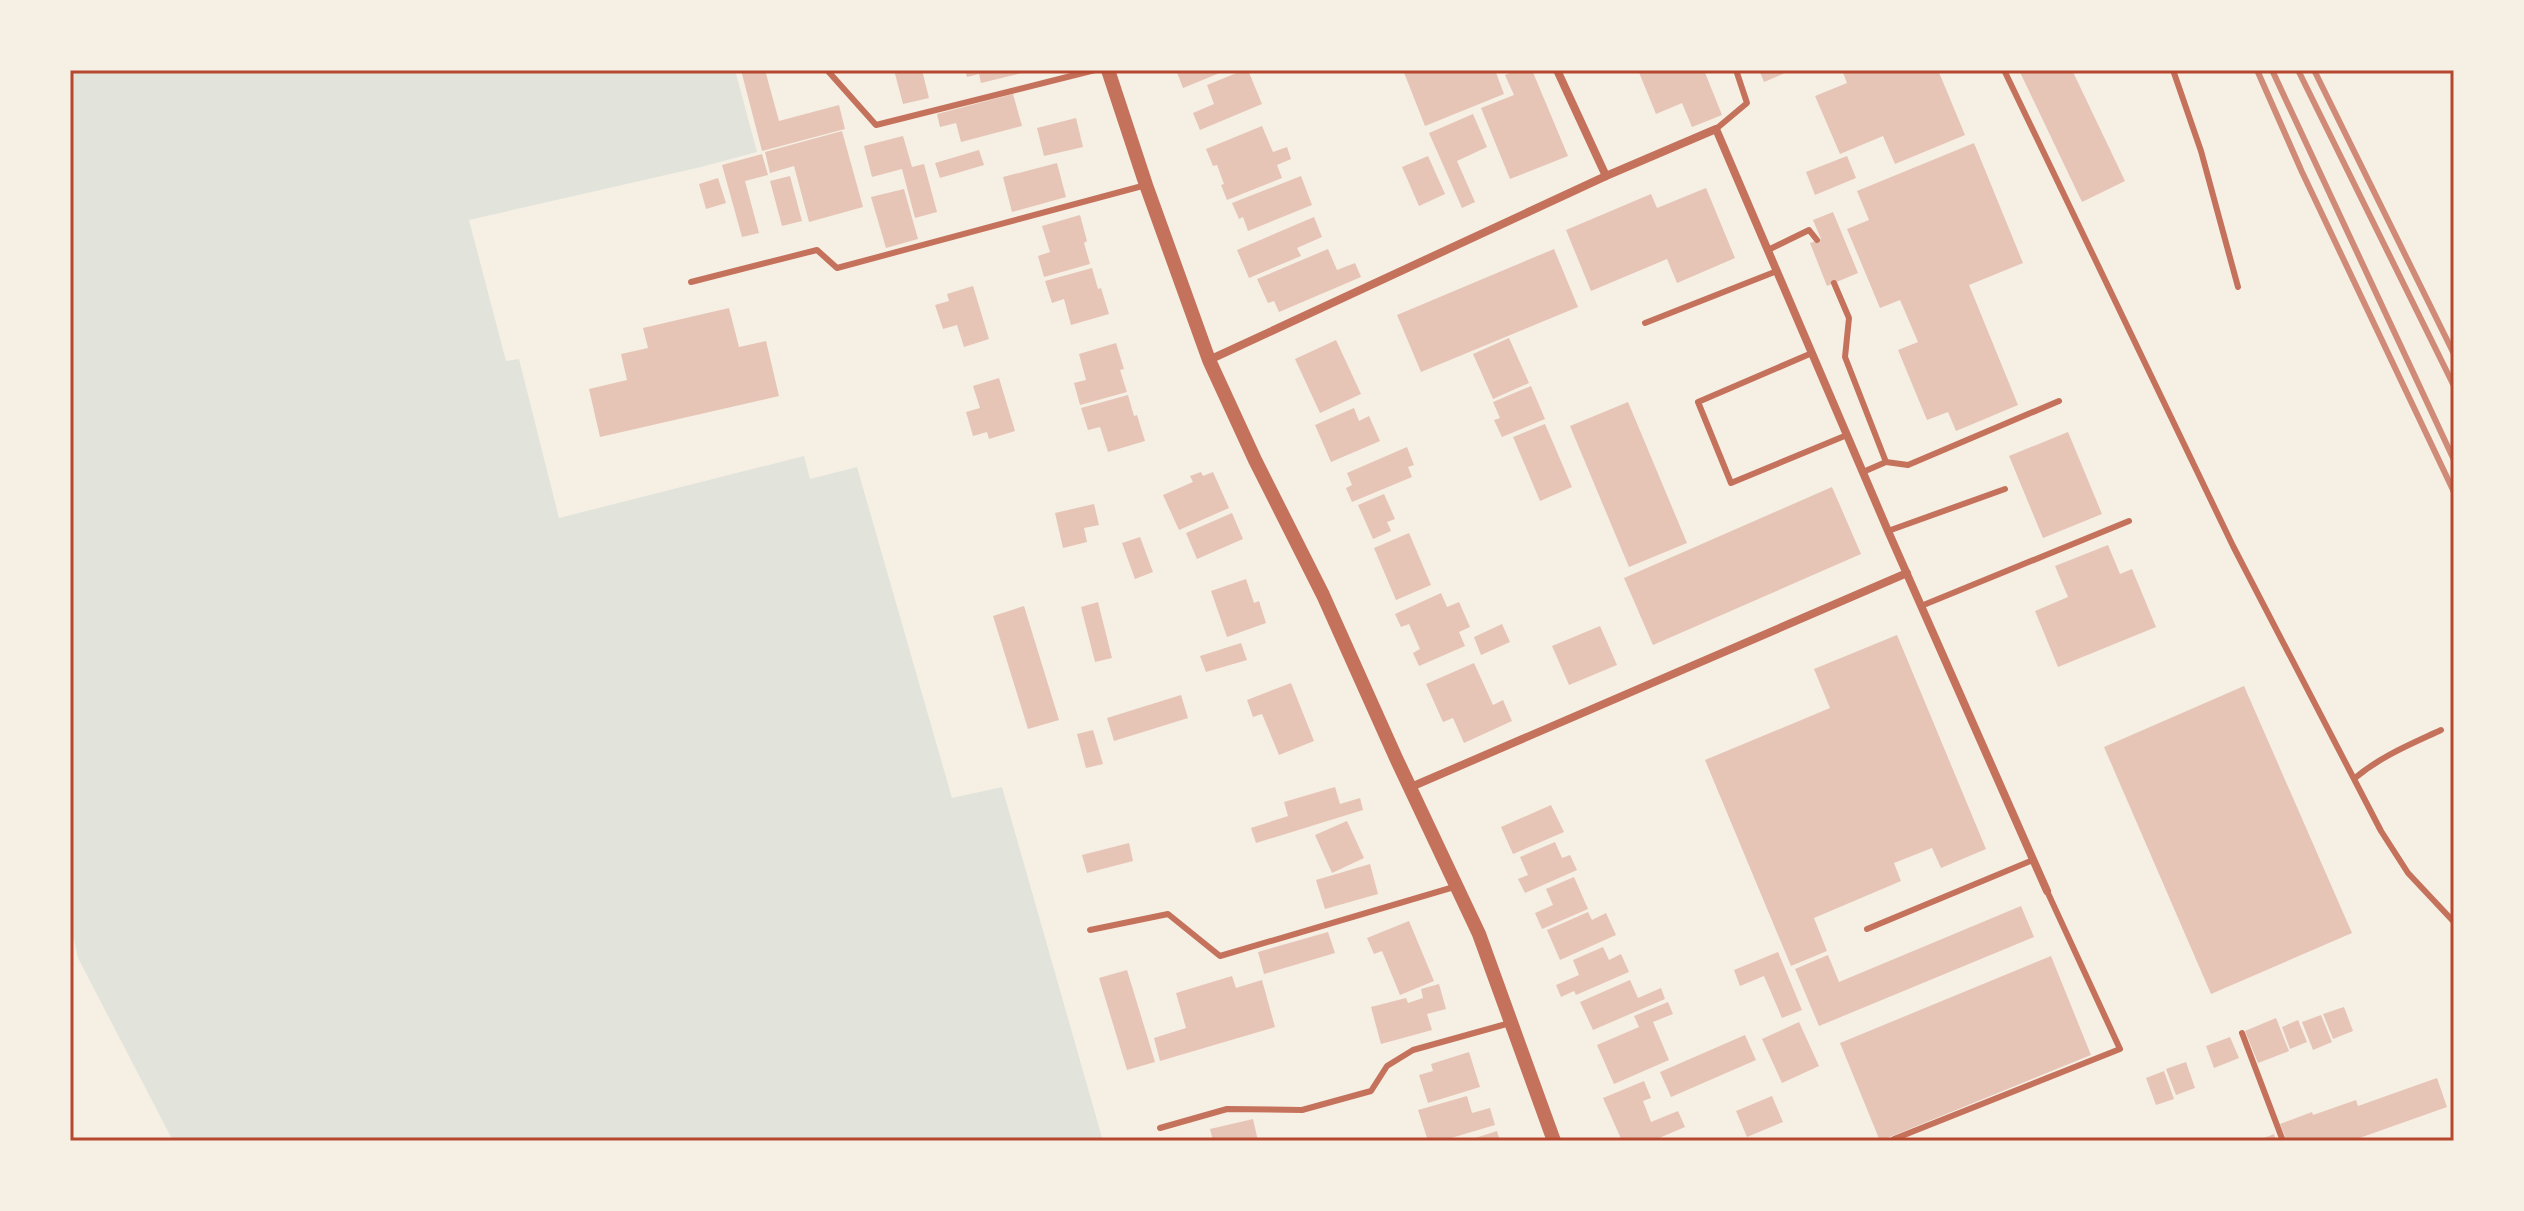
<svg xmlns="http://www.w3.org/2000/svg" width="2524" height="1211" font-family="'Varela Round',sans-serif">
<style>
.green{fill:#e2e4dc}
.building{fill:#e6c5b7}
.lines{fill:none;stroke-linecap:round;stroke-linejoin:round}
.service{stroke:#c5725c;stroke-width:6}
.minor{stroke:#c5725c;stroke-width:8}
.tertiary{stroke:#c5725c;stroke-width:14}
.rail{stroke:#cf8b77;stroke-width:6}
.neatline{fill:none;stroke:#b5482f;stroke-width:3}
</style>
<rect width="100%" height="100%" fill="#f6efe4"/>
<path class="green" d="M 70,70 L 735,70 L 757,152 L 701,167 L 469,220 L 506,361 L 519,359 L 559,518 L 804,456 L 810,479 L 857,467 L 952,798 L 1002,787 L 1103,1141 L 173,1141 L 78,958 L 70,923 Z"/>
<g class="building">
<path d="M 741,70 L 765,70 L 779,121 L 839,105 L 845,129 L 762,151 Z"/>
<path d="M 894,70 L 922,70 L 929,98 L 903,104 Z"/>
<path d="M 965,70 L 1030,70 L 1030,71 L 981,83 L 979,74 L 967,77 Z"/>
<path d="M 1176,70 L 1227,70 L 1183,88 Z"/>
<path d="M 1244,70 L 1248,70 L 1262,104 L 1200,130 L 1193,113 L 1214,104 L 1207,85 Z"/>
<path d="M 1403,70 L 1495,70 L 1504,94 L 1425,126 Z"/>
<path d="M 1517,70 L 1532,70 L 1568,156 L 1510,179 L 1481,108 L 1514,95 L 1505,75 Z"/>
<path d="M 1638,70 L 1704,70 L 1722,115 L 1692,127 L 1682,103 L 1656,114 Z"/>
<path d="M 1759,70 L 1792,70 L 1764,82 Z"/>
<path d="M 1842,70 L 1938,70 L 1965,135 L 1895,164 L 1883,136 L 1840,154 L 1815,96 L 1847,83 Z"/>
<path d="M 2019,70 L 2072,70 L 2125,181 L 2082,202 Z"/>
<path d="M 1013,94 L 1022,126 L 961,142 L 956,123 L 940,127 L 937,114 Z"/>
<path d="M 1473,114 L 1487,147 L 1457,161 L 1475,202 L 1462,208 L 1429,133 Z"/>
<path d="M 1076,118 L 1083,147 L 1044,156 L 1037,128 Z"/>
<path d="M 1262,126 L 1273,152 L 1287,147 L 1291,159 L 1277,165 L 1282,178 L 1227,200 L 1221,185 L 1224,184 L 1217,165 L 1213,166 L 1206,149 Z"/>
<path d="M 842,131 L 863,207 L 809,222 L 794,166 L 770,173 L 765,152 Z"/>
<path d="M 903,136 L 912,167 L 924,164 L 937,212 L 915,218 L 902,169 L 872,177 L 864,146 Z"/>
<path d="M 1974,143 L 2023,263 L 1969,285 L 2018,405 L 1956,431 L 1948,412 L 1927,420 L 1898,350 L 1918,342 L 1900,300 L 1880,308 L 1847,229 L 1869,220 L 1857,191 Z"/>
<path d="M 979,150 L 984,165 L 940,178 L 935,163 Z"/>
<path d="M 762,154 L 768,175 L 745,181 L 759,233 L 742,237 L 722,165 Z"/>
<path d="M 1428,156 L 1445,194 L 1419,206 L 1402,167 Z"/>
<path d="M 1847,156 L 1856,178 L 1815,195 L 1806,172 Z"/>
<path d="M 1057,163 L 1066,197 L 1012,212 L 1003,177 Z"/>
<path d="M 790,176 L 802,221 L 782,226 L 770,181 Z"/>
<path d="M 1301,176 L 1312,205 L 1248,231 L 1243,217 L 1239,219 L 1232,203 Z"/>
<path d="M 718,178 L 726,203 L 706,209 L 699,184 Z"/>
<path d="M 1706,188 L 1735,258 L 1677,283 L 1667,259 L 1591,291 L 1566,230 L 1651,194 L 1657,208 Z"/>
<path d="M 904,189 L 918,239 L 886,248 L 871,197 Z"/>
<path d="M 1833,212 L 1858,273 L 1827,286 L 1810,243 L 1821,239 L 1813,220 Z"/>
<path d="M 1080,215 L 1087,241 L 1084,243 L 1090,264 L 1044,277 L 1038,256 L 1050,252 L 1042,226 Z"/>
<path d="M 1314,217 L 1322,237 L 1297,248 L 1301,256 L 1249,278 L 1237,250 Z"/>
<path d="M 1328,249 L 1337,270 L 1355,263 L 1361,277 L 1279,312 L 1274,301 L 1268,303 L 1257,279 Z"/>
<path d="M 1554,249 L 1578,307 L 1421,372 L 1397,315 Z"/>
<path d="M 1092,268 L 1098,289 L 1101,288 L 1109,314 L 1071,325 L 1064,299 L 1052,303 L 1045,281 Z"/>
<path d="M 973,286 L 989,339 L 964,347 L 957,325 L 943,329 L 935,305 L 949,301 L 947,294 Z"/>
<path d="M 729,308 L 739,347 L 766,341 L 779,396 L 600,437 L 589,389 L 627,380 L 621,354 L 648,348 L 643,328 Z"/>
<path d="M 1509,338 L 1529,383 L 1493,399 L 1473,354 Z"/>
<path d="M 1336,340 L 1361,394 L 1320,413 L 1295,359 Z"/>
<path d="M 1116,343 L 1124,369 L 1120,370 L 1127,392 L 1080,405 L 1074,383 L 1086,380 L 1079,354 Z"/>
<path d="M 999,378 L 1015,431 L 989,439 L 987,432 L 973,436 L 966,412 L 980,408 L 973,386 Z"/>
<path d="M 1531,386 L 1545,419 L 1502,437 L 1494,420 L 1500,418 L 1493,402 Z"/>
<path d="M 1128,395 L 1134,416 L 1137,415 L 1145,441 L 1108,452 L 1100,427 L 1088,430 L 1081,408 Z"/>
<path d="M 1628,402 L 1687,543 L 1629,567 L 1570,426 Z"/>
<path d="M 1354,408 L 1359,421 L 1369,416 L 1380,441 L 1331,462 L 1315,425 Z"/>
<path d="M 1545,424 L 1572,487 L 1540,501 L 1513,437 Z"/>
<path d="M 2068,432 L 2102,514 L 2043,538 L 2009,456 Z"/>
<path d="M 1407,447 L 1414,465 L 1408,467 L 1412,477 L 1352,502 L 1346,488 L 1352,485 L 1347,473 Z"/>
<path d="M 1201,472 L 1203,476 L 1213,472 L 1229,508 L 1179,530 L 1163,495 L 1193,482 L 1190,476 Z"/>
<path d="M 1832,487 L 1861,554 L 1653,645 L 1624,578 Z"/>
<path d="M 1384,494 L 1395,519 L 1387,522 L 1391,531 L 1373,539 L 1358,505 Z"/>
<path d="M 1094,504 L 1099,525 L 1084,528 L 1087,542 L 1063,548 L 1055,513 Z"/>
<path d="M 1232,513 L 1243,539 L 1197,559 L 1186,533 Z"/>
<path d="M 1409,533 L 1431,585 L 1396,600 L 1374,548 Z"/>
<path d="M 1140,537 L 1153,572 L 1135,579 L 1122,543 Z"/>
<path d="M 2108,545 L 2120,574 L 2132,569 L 2156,627 L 2058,667 L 2035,611 L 2068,597 L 2055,566 Z"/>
<path d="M 1246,579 L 1254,603 L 1259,601 L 1266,623 L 1227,637 L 1211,591 Z"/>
<path d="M 1441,593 L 1447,607 L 1459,602 L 1470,627 L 1459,632 L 1465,646 L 1419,666 L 1413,653 L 1420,649 L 1409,624 L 1401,627 L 1395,614 Z"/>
<path d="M 1098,602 L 1112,658 L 1095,662 L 1081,607 Z"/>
<path d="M 1024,606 L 1059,720 L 1028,729 L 993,616 Z"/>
<path d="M 1502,624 L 1510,642 L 1481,655 L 1474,637 Z"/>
<path d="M 1600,626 L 1617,665 L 1569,685 L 1552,646 Z"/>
<path d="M 1897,635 L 1986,849 L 1941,868 L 1932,848 L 1894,863 L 1901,881 L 1814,918 L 1827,951 L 1791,966 L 1705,760 L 1830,708 L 1814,669 Z"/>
<path d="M 1241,643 L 1247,660 L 1206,672 L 1200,656 Z"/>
<path d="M 1474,663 L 1493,705 L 1503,700 L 1512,721 L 1464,743 L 1453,718 L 1443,722 L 1426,684 Z"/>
<path d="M 1291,683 L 1314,741 L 1279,755 L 1262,714 L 1253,717 L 1247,700 Z"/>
<path d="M 2244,686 L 2352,933 L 2211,994 L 2104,747 Z"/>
<path d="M 1181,695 L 1188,718 L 1114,741 L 1107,718 Z"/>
<path d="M 1093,730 L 1103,764 L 1086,768 L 1077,734 Z"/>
<path d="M 1335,787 L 1340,804 L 1360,798 L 1363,810 L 1256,843 L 1251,828 L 1288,816 L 1284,802 Z"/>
<path d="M 1551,805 L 1564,832 L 1513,854 L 1501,827 Z"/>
<path d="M 1347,821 L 1364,858 L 1332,873 L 1315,835 Z"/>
<path d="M 1555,842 L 1562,858 L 1570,855 L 1577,870 L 1525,893 L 1518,879 L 1528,875 L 1520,857 Z"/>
<path d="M 1129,843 L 1133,861 L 1087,873 L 1082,855 Z"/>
<path d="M 1370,864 L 1378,894 L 1325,909 L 1316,880 Z"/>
<path d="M 1574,877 L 1588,909 L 1542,929 L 1535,913 L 1553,905 L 1546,889 Z"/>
<path d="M 2021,906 L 2034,937 L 1819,1026 L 1795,969 L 1828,955 L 1839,982 Z"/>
<path d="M 1588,912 L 1592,920 L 1606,913 L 1616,935 L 1560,960 L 1547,930 Z"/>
<path d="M 1409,921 L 1434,981 L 1400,995 L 1382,951 L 1374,954 L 1367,938 Z"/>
<path d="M 1328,932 L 1335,953 L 1264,974 L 1258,952 Z"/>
<path d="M 1603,947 L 1609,960 L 1621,954 L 1629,972 L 1576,995 L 1574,991 L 1561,997 L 1556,985 L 1579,975 L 1573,960 Z"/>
<path d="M 1778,952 L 1802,1010 L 1782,1018 L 1764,976 L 1740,986 L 1734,970 Z"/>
<path d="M 2051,956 L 2091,1055 L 1880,1141 L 1840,1043 Z"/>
<path d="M 1127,970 L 1155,1062 L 1127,1070 L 1099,978 Z"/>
<path d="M 1232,976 L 1236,988 L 1262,980 L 1275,1027 L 1160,1061 L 1154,1038 L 1186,1028 L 1176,993 Z"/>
<path d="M 1630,980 L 1638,998 L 1661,988 L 1665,999 L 1593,1030 L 1580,1002 Z"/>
<path d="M 1439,984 L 1446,1009 L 1427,1014 L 1432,1030 L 1381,1044 L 1371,1007 L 1406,998 L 1408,1003 L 1423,998 L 1421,989 Z"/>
<path d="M 1668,1002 L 1673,1014 L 1653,1022 L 1669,1060 L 1614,1084 L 1597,1045 L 1639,1027 L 1634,1016 Z"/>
<path d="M 2344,1007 L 2353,1031 L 2333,1039 L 2323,1014 Z"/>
<path d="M 2321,1015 L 2332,1042 L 2313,1050 L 2302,1022 Z"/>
<path d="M 2276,1018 L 2289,1051 L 2258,1063 L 2245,1031 Z"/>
<path d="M 2298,1020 L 2307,1042 L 2290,1049 L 2282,1027 Z"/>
<path d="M 1799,1022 L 1819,1066 L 1782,1083 L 1762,1039 Z"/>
<path d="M 1745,1035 L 1756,1060 L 1671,1097 L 1660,1072 Z"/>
<path d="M 2230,1037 L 2239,1058 L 2214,1068 L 2206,1046 Z"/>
<path d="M 1469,1052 L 1480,1087 L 1428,1103 L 1419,1075 L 1433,1071 L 1431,1064 Z"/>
<path d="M 2186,1062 L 2195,1088 L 2176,1095 L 2166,1069 Z"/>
<path d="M 2164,1071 L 2174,1099 L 2156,1105 L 2146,1078 Z"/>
<path d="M 2437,1078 L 2447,1107 L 2351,1141 L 2287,1141 L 2280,1124 L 2312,1112 L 2313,1115 L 2356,1100 L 2358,1106 Z"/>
<path d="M 1644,1081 L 1651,1098 L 1643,1101 L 1651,1122 L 1678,1111 L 1685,1127 L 1652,1141 L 1622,1141 L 1603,1098 Z"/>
<path d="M 1467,1096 L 1472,1113 L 1490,1108 L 1495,1125 L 1441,1141 L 1428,1141 L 1418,1110 Z"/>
<path d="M 1772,1096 L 1783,1122 L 1747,1137 L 1736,1111 Z"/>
<path d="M 1253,1119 L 1258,1141 L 1213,1141 L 1210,1129 Z"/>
<path d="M 1497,1131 L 1500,1141 L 1469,1141 L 1469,1140 Z"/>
<path d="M 2274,1134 L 2276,1141 L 2257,1141 Z"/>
</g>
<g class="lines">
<g class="service">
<path d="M 827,70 L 876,125 L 1095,70"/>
<path d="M 2004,70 L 2233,546 L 2381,831 L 2408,873 L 2454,922"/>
<path d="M 2173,70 L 2201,151 L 2238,287"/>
<path d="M 1716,129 L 1747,103 L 1736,70"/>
<path d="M 1768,250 L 1809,230 L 1817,240"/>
<path d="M 691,282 L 817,250 L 837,268 L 1146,185"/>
<path d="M 1834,283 L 1849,318 L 1845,357 L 1886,462 L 1863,472"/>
<path d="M 1645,323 L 1777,271"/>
<path d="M 1812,353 L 1698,402 L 1731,483 L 1847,435"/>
<path d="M 1886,462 L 1908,465 L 2059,401"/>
<path d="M 1888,531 L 2005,489"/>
<path d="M 1921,606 L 2129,521"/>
<path d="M 2355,778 C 2381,756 2411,744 2441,730"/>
<path d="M 1867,929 L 2033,860"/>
<path d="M 1090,930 L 1168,914 L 1220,956 L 1454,887"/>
<path d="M 2242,1033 L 2283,1141"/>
<path d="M 1160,1128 L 1227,1109 L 1302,1110 L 1371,1091 L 1387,1066 L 1413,1050 L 1510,1023"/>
<path d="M 1894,1139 L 2120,1049 L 2047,891"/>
</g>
<g class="minor">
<path d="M 1557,70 L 1606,176"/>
<path d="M 1209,360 L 1606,176 L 1716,129 L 1888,531 L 2047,891"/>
<path d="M 1411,787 L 1907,573"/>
</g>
<path class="tertiary" d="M 1108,70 L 1146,185 L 1209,360 L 1255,460 L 1323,595 L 1396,758 L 1479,934 L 1554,1141"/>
<g class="rail">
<path d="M 2257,70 L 2302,172 L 2454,492"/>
<path d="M 2272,70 L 2454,460"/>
<path d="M 2298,70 L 2454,386"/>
<path d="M 2314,70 L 2454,354"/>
</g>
</g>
<rect width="2524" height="1211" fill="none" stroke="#f6efe4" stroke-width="144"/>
<rect x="72" y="72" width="2380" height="1067" class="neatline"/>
</svg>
